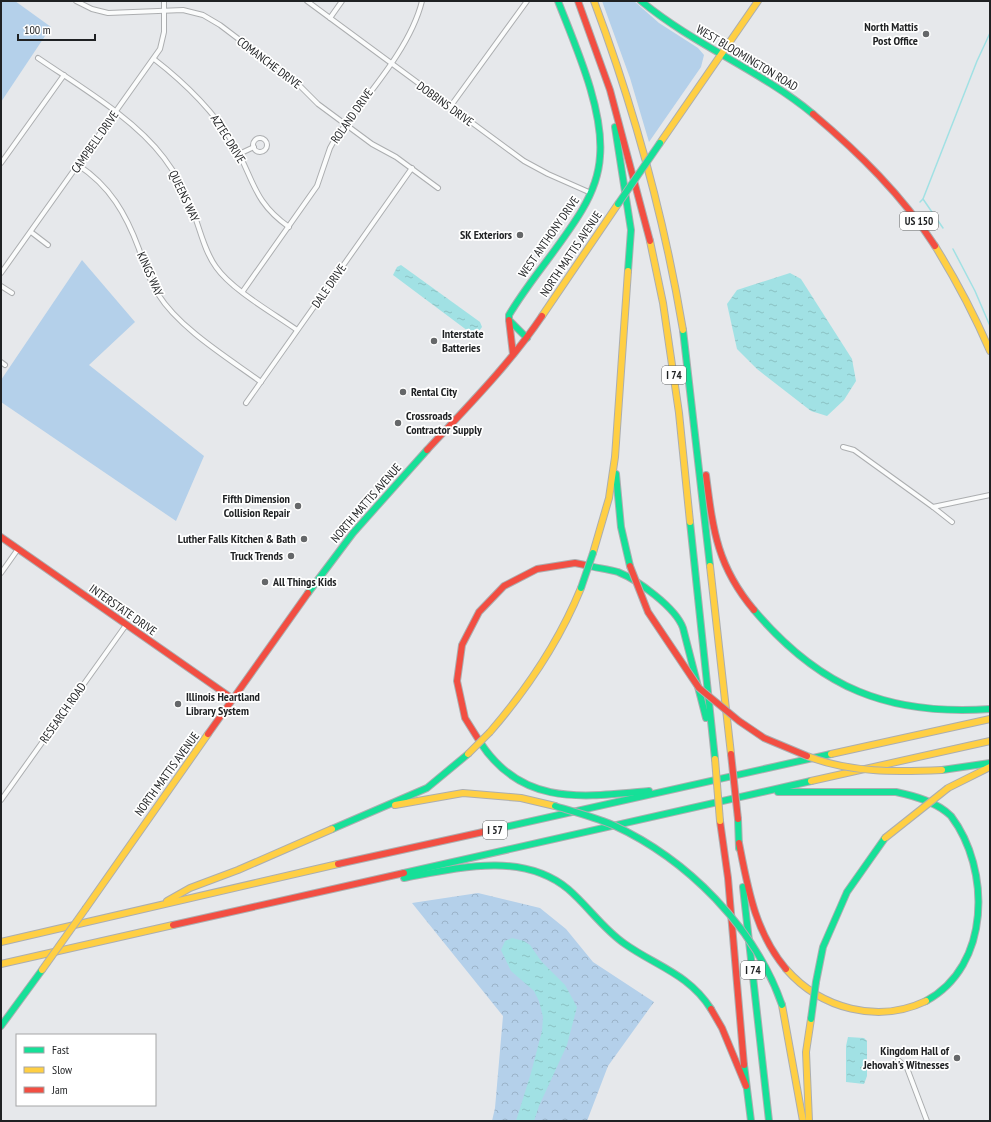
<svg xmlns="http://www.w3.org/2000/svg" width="991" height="1122" font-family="'PT Sans Narrow',sans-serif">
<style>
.grass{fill:#b4d0ea}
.park{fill:url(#park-crowns)}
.water{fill:url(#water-ripples)}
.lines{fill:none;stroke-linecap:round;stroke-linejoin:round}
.stream{stroke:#a1e1e4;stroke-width:1.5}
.street-casing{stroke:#acaeb0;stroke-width:6}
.fast-casing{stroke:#acaeb0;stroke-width:8}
.slow-casing{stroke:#acaeb0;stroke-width:8}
.jam-casing{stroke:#acaeb0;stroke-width:8}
.street{stroke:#fbfcfc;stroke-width:4}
.fast{stroke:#16e098;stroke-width:6}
.slow{stroke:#ffcf43;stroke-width:6}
.jam{stroke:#f24e42;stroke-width:6}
.fast-bridge-casing{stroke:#acaeb0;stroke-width:8;stroke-linecap:butt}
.slow-bridge-casing{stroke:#acaeb0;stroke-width:8;stroke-linecap:butt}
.jam-bridge-casing{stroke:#acaeb0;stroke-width:8;stroke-linecap:butt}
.fast-bridge{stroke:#16e098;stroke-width:6}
.slow-bridge{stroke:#ffcf43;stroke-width:6}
.jam-bridge{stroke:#f24e42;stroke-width:6}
.poi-dot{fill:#656769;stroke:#fff;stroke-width:1.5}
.labels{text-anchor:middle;stroke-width:3.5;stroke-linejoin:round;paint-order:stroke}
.shield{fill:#fff;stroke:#626465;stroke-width:1}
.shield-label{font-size:11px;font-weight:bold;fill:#1f2123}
.poi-label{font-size:12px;font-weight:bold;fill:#1f2123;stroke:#fff;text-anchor:end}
.street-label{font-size:12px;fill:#1f2123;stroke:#fff}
</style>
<defs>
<pattern id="park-crowns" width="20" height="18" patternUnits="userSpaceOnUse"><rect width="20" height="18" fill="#b4d0ea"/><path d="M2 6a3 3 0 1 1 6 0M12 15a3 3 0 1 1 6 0" fill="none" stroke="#9ab2c8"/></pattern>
<pattern id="water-ripples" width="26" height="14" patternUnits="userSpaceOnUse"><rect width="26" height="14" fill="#a1e1e4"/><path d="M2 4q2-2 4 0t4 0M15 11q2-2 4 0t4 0" fill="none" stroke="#8ac1c3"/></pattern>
</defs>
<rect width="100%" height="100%" fill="#e6e8eb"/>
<g class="grass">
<path d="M 1,1 L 15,1 L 51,27 L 1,102 Z"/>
<path d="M 602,1 L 634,1 L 659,23 L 698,48 L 704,55 L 701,67 L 649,142 L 630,78 Z"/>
<path d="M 82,260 L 135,322 L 89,365 L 204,456 L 176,521 L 1,402 L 1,380 Z"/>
</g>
<path class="park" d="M 478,893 L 540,908 L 566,929 L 593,962 L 654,1002 L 608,1066 L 587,1121 L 492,1121 L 495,1108 L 503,1016 L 412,903 Z"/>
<g class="water">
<path d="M 401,265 L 480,322 L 482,327 L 476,335 L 472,334 L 393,275 L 397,267 Z"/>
<path d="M 790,273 L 801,279 L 852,359 L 856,381 L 844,400 L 827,416 L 811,411 L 757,369 L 737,349 L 727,304 L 737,290 Z"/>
<path d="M 512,938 L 524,941 L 530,945 L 541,961 L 565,985 L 577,1007 L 567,1045 L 539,1106 L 534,1121 L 516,1121 L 531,1073 L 542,1031 L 543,1017 L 539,1001 L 534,991 L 511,971 L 501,950 L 505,941 Z"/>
<path d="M 848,1037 L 864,1038 L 867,1041 L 867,1076 L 864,1084 L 846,1082 L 846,1046 Z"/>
</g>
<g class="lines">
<g class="stream">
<path d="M 923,199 L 943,228"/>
<path d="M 920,202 L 923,199 L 977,61 L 990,33"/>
<path d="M 953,249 L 975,291 L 990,326"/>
</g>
<defs>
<g id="street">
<path d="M 76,1 L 92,9 L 108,13 L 183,10 L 203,15 L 220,25 L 298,84 L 318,104 L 372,144 L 396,157 L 438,188"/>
<path d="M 307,1 L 524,161 L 548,174 L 591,193"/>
<path d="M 330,18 L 342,1"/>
<path d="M 38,58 C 79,86 134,118 164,158 C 178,176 187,195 195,217 C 201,233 205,252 216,267 C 232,290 273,313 297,330"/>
<path d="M 154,59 C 185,83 212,109 233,143 C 254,178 252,201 289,227"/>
<path d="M 450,107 L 527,1"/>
<circle cx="260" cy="145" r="7"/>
<path d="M 239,154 L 254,147"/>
<path d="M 1,163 L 64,75"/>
<path d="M 78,165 C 110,186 126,214 139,249 C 144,264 149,280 158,294 C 179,328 228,358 261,382"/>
<path d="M 31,232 L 48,245"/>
<path d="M 1,273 L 160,49 L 164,32 L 164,1"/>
<path d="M 1,286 L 12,293"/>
<path d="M 243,291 L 317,186 L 330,148 L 335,139 C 364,98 410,50 422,1"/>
<path d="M 1,362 L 5,365"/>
<path d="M 246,403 L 412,168"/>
<path d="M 843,447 L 854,450 L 933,507 L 990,495"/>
<path d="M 933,507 L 952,522"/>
<path d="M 1,573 L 18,549"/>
<path d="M 1,800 L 126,625"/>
<path d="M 898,1060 L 907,1068 L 927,1121"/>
</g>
<g id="fast">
<path d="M 641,1 C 694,45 760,70 813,114"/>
<path d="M 615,127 L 631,230 L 628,271"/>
<path d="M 683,330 L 710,566"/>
<path d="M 527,338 L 509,320 L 509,315 C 531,278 560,247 582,210 C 592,193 599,175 600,156 C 604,109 575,45 558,1"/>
<path d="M 616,474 L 621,527 L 630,566"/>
<path d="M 690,522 L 715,759"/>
<path d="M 585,565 C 596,568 608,569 618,572 C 638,580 676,608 683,628 L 706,718"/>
<path d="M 308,593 L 353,533 L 427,450"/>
<path d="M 754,610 C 820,688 888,716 990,709"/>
<path d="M 480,742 C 522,807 583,797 649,791"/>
<path d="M 942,770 L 990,763"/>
<path d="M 778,792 L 896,792 C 915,796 937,802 951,816 C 991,869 991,966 926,1001"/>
<path d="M 738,819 L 739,848"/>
<path d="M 332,829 L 427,788 L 468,754"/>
<path d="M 483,832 L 831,754"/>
<path d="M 404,873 L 811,781"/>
<path d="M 404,878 C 457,868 522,851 568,889 C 588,906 603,929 625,944 C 656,966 689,974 711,1009"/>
<path d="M 743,887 L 769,1121"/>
<path d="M 816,982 L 823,947 L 847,892 L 885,838"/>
<path d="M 1,1026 L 42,970"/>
<path d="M 744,1065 L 751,1121"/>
</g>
<g id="slow">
<path d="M 594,1 C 634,108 664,217 683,330"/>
<path d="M 660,143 L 758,1"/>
<path d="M 650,241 L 663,303 L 679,413 L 690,522"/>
<path d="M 935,246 C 956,280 974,314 990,351"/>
<path d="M 542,316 L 618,204"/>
<path d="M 593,553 L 609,498 L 615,457 L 628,271"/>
<path d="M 710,566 L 731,754"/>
<path d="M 490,732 C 528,688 559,642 581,588"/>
<path d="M 831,754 L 990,719"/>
<path d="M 811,781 L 990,741"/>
<path d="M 948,788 L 990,767"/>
<path d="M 395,805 L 463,793 L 521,798 L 555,806"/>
<path d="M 167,901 L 190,888 L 238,870 L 332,829"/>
<path d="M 86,908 L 208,734"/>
<path d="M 1,942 L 338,864"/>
<path d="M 1,964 L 173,925"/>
<path d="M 786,969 C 821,1009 878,1024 926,1001"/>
<path d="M 782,1005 L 803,1121"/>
<path d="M 809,1121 L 806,1052 L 811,1019"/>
</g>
<g id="jam">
<path d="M 578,1 L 610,90 L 650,241"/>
<path d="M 813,114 C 859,153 902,195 935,246"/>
<path d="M 509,320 L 513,354"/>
<path d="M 427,450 C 467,407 509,365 542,316"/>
<path d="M 706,475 C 713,530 717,566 754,610"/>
<path d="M 1,537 L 233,699"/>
<path d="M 208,734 L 308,593"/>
<path d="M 480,742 L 465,718 L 457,681 L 462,645 L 479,612 L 504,586 L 537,569 L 575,563 L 585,565"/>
<path d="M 720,821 L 728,878 L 744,1065"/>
<path d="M 739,843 C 748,889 755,932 786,969"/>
<path d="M 338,864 L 483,832"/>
<path d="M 173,925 L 404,873"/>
<path d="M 711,1009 L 722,1028 L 746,1086"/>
</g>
</defs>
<use href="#street" class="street-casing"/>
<use href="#fast" class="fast-casing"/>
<use href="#slow" class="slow-casing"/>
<use href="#jam" class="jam-casing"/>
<use href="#street" class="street"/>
<use href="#fast" class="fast"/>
<use href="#slow" class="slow"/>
<use href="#jam" class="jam"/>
<defs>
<g id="fast-bridge">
<path d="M 618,204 L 660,143"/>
<path d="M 581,588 L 593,553"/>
<path d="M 555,806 C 575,812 594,817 613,825 C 687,859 755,927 782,1005"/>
<path d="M 811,1019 L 816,982"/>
</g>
<g id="slow-bridge">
<path d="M 468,754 L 490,732"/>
<path d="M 807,756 C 850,773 896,772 942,770"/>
<path d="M 715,759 L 720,821"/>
<path d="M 885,838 L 948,788"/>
<path d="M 42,970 L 86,908"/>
</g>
<g id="jam-bridge">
<path d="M 630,566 L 648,612 L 699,688 L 739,721 L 764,738 L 807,756"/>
<path d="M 731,754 L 738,819"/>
</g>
</defs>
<use href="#fast-bridge" class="fast-bridge-casing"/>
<use href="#slow-bridge" class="slow-bridge-casing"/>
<use href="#jam-bridge" class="jam-bridge-casing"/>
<use href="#fast-bridge" class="fast-bridge"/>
<use href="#slow-bridge" class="slow-bridge"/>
<use href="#jam-bridge" class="jam-bridge"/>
</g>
<g class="poi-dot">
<circle cx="926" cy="34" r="4"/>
<circle cx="520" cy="235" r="4"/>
<circle cx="434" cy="341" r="4"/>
<circle cx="403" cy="392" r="4"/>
<circle cx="398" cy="423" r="4"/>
<circle cx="298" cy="506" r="4"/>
<circle cx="304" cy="539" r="4"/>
<circle cx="291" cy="556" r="4"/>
<circle cx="265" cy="582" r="4"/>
<circle cx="178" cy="704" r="4"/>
<circle cx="957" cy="1058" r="4"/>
</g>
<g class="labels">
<g class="shield">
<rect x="900" y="212" width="38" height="18" rx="3"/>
<rect x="662" y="366" width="24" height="18" rx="3"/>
<rect x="483" y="821" width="24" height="18" rx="3"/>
<rect x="741" y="961" width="24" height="18" rx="3"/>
</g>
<g class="shield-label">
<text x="919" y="225">US 150</text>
<text x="674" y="379">I 74</text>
<text x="495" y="834">I 57</text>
<text x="753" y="974">I 74</text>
</g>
<g class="poi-label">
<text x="918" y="31">North Mattis<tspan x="918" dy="14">Post Office</tspan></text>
<text x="512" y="239">SK Exteriors</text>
<text x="442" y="338" text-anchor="start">Interstate<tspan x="442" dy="14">Batteries</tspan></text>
<text x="411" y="396" text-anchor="start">Rental City</text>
<text x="406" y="420" text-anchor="start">Crossroads<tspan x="406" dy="14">Contractor Supply</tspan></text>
<text x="290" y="503">Fifth Dimension<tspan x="290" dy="14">Collision Repair</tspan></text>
<text x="296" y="543">Luther Falls Kitchen &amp; Bath</text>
<text x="283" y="560">Truck Trends</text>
<text x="273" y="586" text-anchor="start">All Things Kids</text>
<text x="186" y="701" text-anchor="start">Illinois Heartland<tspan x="186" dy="14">Library System</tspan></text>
<text x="949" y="1055">Kingdom Hall of<tspan x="949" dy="14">Jehovah's Witnesses</tspan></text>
</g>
<g class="street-label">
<text transform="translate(747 58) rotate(31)" y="4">WEST BLOOMINGTON ROAD</text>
<text transform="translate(269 63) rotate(37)" y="4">COMANCHE DRIVE</text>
<text transform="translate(445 104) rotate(36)" y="4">DOBBINS DRIVE</text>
<text transform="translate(352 116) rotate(-55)" y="4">ROLAND DRIVE</text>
<text transform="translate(228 139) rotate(58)" y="4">AZTEC DRIVE</text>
<text transform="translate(95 142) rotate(-55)" y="4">CAMPBELL DRIVE</text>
<text transform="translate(184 196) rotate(65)" y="4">QUEENS WAY</text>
<text transform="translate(549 237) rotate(-55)" y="4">WEST ANTHONY DRIVE</text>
<text transform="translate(571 254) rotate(-56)" y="4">NORTH MATTIS AVENUE</text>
<text transform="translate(150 274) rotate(66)" y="4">KINGS WAY</text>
<text transform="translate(329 286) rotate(-55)" y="4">DALE DRIVE</text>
<text transform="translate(366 503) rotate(-49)" y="4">NORTH MATTIS AVENUE</text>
<text transform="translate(123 610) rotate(35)" y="4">INTERSTATE DRIVE</text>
<text transform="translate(63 713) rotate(-55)" y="4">RESEARCH ROAD</text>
<text transform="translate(167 774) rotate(-54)" y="4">NORTH MATTIS AVENUE</text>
</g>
</g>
<rect width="991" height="1122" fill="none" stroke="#1f2123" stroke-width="4"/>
<rect x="16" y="1034" width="140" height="72" fill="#ffffff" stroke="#a5a6a7"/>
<rect x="24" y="1047" width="20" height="6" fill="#16e098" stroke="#a5a6a7"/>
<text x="52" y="1054" font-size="12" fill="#1f2123">Fast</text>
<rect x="24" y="1067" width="20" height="6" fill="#ffcf43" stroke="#a5a6a7"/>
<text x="52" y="1074" font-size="12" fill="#1f2123">Slow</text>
<rect x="24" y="1087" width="20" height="6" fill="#f24e42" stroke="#a5a6a7"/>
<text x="52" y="1094" font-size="12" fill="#1f2123">Jam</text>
<path d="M18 34v6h77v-6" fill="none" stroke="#1f2123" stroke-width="2"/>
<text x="24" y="34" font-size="12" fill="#1f2123" stroke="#ffffff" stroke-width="3" paint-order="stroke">100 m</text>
</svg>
